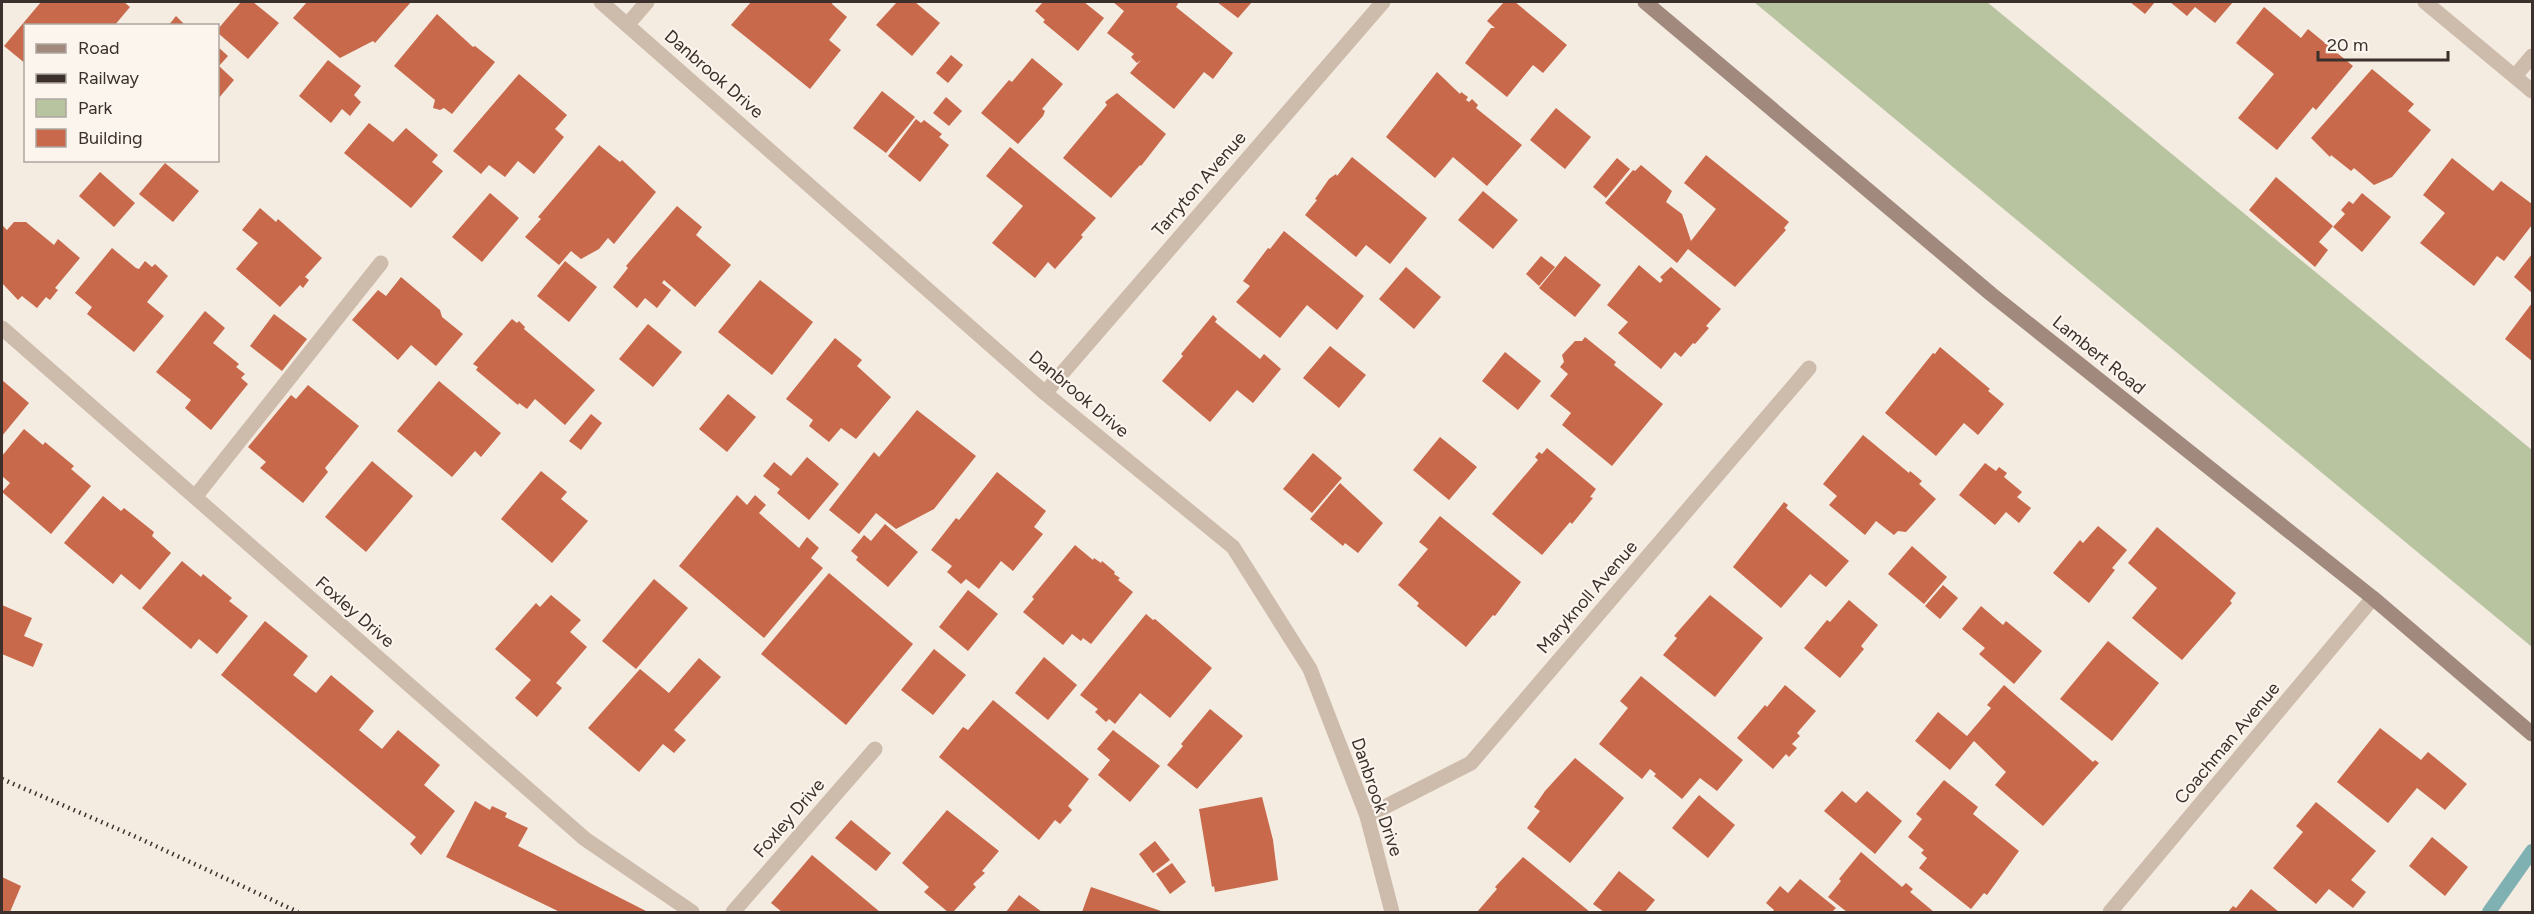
<svg xmlns="http://www.w3.org/2000/svg" width="2534" height="914" font-family="Figtree,sans-serif">
<style>
.green{fill:#b8c4a0}
.lines{fill:none;stroke-linecap:round;stroke-linejoin:round}
.stream{stroke:#7fb0b2;stroke-width:14}
.building{fill:#c8694b}
.service{stroke:#cdbbac;stroke-width:15}
.minor{stroke:#cdbbac;stroke-width:15}
.secondary{stroke:#a18a7d;stroke-width:15}
.rail{stroke:#3b302b;stroke-width:4.5;stroke-dasharray:1.5 4.5;stroke-linecap:butt}
.labels{text-anchor:middle;stroke-width:4.5;stroke-linejoin:round;paint-order:stroke}
.street-label{font-size:18px;fill:#3b302b;stroke:#fbf5ee}
</style>
<rect width="100%" height="100%" fill="#f4ebe1"/>
<path class="green" d="M 1754,2 L 1987,2 L 2532,450 L 2532,647 Z"/>
<g class="lines">
<path class="stream" d="M 2489,912 L 2532,851"/>
</g>
<g class="building">
<path d="M 41,2 L 124,2 L 130,7 L 114,26 L 26,26 L 26,64 L 4,46 Z"/>
<path d="M 241,2 L 253,2 L 279,23 L 248,59 L 218,33 L 218,29 Z"/>
<path d="M 307,2 L 411,2 L 375,43 L 373,41 L 340,58 L 293,18 Z"/>
<path d="M 751,2 L 833,2 L 832,4 L 847,17 L 829,40 L 841,50 L 810,89 L 731,25 Z"/>
<path d="M 897,2 L 915,2 L 940,23 L 912,56 L 876,25 Z"/>
<path d="M 1043,2 L 1084,2 L 1104,18 L 1078,51 L 1043,22 L 1045,20 L 1035,11 Z"/>
<path d="M 1113,2 L 1179,2 L 1176,7 L 1233,53 L 1213,79 L 1204,72 L 1174,109 L 1130,73 L 1141,60 L 1137,63 L 1131,57 L 1134,54 L 1107,33 L 1124,11 Z"/>
<path d="M 1217,2 L 1252,2 L 1238,18 Z"/>
<path d="M 1504,2 L 1515,2 L 1567,45 L 1543,73 L 1533,65 L 1507,97 L 1465,63 L 1491,28 L 1495,28 L 1487,21 Z"/>
<path d="M 2130,2 L 2155,2 L 2145,14 Z"/>
<path d="M 2170,2 L 2233,2 L 2215,23 L 2195,7 L 2187,16 Z"/>
<path d="M 2264,7 L 2301,38 L 2308,29 L 2353,66 L 2316,110 L 2313,107 L 2277,150 L 2238,118 L 2274,74 L 2236,43 Z"/>
<path d="M 437,14 L 473,47 L 475,46 L 495,62 L 452,114 L 444,108 L 440,110 L 433,108 L 435,100 L 394,66 Z"/>
<path d="M 176,16 L 186,26 L 168,26 Z"/>
<path d="M 218,47 L 228,56 L 219,66 L 234,80 L 218,99 Z"/>
<path d="M 951,55 L 963,65 L 948,83 L 936,73 Z"/>
<path d="M 1032,58 L 1063,84 L 1042,109 L 1045,111 L 1043,116 L 1018,144 L 981,113 L 1009,80 L 1012,82 Z"/>
<path d="M 328,60 L 361,86 L 354,95 L 361,102 L 350,116 L 342,109 L 331,123 L 299,96 Z"/>
<path d="M 2372,69 L 2414,104 L 2408,111 L 2431,130 L 2392,177 L 2374,185 L 2354,168 L 2351,171 L 2331,155 L 2330,157 L 2311,138 Z"/>
<path d="M 1437,72 L 1460,94 L 1461,92 L 1468,97 L 1466,100 L 1469,102 L 1472,99 L 1478,105 L 1476,108 L 1522,145 L 1487,186 L 1453,157 L 1435,178 L 1386,137 Z"/>
<path d="M 519,74 L 567,115 L 555,129 L 564,137 L 534,174 L 518,161 L 505,177 L 489,165 L 481,174 L 453,151 Z"/>
<path d="M 882,91 L 915,117 L 886,153 L 853,128 Z"/>
<path d="M 1117,93 L 1166,134 L 1141,166 L 1140,165 L 1111,198 L 1063,158 L 1107,105 L 1105,102 Z"/>
<path d="M 946,97 L 962,111 L 949,126 L 933,113 Z"/>
<path d="M 1556,108 L 1591,137 L 1565,169 L 1530,140 Z"/>
<path d="M 916,119 L 921,123 L 924,120 L 942,134 L 939,137 L 949,145 L 920,182 L 888,156 Z"/>
<path d="M 369,123 L 393,142 L 406,128 L 438,155 L 432,162 L 443,171 L 411,208 L 344,153 Z"/>
<path d="M 599,145 L 620,162 L 622,160 L 656,192 L 614,244 L 608,238 L 599,249 L 581,259 L 571,251 L 559,265 L 525,237 L 541,219 L 538,217 Z"/>
<path d="M 1010,147 L 1096,218 L 1081,235 L 1083,237 L 1055,269 L 1048,262 L 1035,278 L 992,243 L 1023,206 L 986,176 Z"/>
<path d="M 1706,155 L 1789,222 L 1784,228 L 1786,230 L 1735,287 L 1688,249 L 1677,263 L 1605,203 L 1633,170 L 1635,171 L 1641,165 L 1672,191 L 1666,202 L 1682,214 L 1691,241 L 1716,209 L 1684,183 Z"/>
<path d="M 1352,157 L 1427,218 L 1390,264 L 1366,245 L 1356,257 L 1305,215 L 1317,200 L 1315,199 L 1329,179 L 1336,174 L 1337,176 Z"/>
<path d="M 1617,158 L 1630,169 L 1606,198 L 1593,187 Z"/>
<path d="M 2452,158 L 2493,191 L 2501,181 L 2532,204 L 2532,225 L 2504,261 L 2497,256 L 2474,286 L 2420,243 L 2445,213 L 2423,195 Z"/>
<path d="M 165,163 L 199,191 L 173,222 L 139,194 Z"/>
<path d="M 100,172 L 135,203 L 114,227 L 79,196 Z"/>
<path d="M 2276,177 L 2333,226 L 2319,242 L 2328,250 L 2315,267 L 2249,210 Z"/>
<path d="M 1483,191 L 1518,220 L 1493,249 L 1458,220 Z"/>
<path d="M 490,193 L 519,218 L 482,262 L 452,237 Z"/>
<path d="M 2362,193 L 2391,217 L 2362,252 L 2333,227 L 2345,214 L 2341,210 L 2349,201 L 2353,204 Z"/>
<path d="M 677,206 L 702,227 L 696,235 L 731,265 L 695,307 L 664,280 L 662,283 L 671,290 L 657,308 L 645,298 L 637,308 L 613,287 L 628,268 L 626,266 Z"/>
<path d="M 260,208 L 276,222 L 278,219 L 322,258 L 305,277 L 309,280 L 303,288 L 300,285 L 280,307 L 236,269 L 258,243 L 242,230 Z"/>
<path d="M 14,222 L 26,222 L 54,245 L 58,239 L 80,258 L 55,288 L 58,290 L 50,300 L 46,297 L 37,308 L 22,296 L 18,300 L 2,283 L 2,225 L 7,230 Z"/>
<path d="M 1284,231 L 1364,296 L 1337,330 L 1307,305 L 1280,338 L 1236,302 L 1250,286 L 1243,281 L 1268,248 L 1270,249 Z"/>
<path d="M 112,248 L 136,268 L 139,269 L 145,261 L 152,267 L 155,264 L 168,276 L 147,302 L 164,316 L 134,352 L 87,314 L 92,307 L 75,293 Z"/>
<path d="M 2532,254 L 2532,293 L 2514,277 Z"/>
<path d="M 1541,256 L 1555,267 L 1539,286 L 1526,274 Z"/>
<path d="M 1565,256 L 1601,285 L 1575,317 L 1539,288 Z"/>
<path d="M 565,261 L 597,287 L 569,322 L 537,296 Z"/>
<path d="M 1639,265 L 1660,283 L 1663,280 L 1660,277 L 1671,267 L 1721,309 L 1706,326 L 1709,328 L 1695,344 L 1693,343 L 1681,357 L 1675,352 L 1661,369 L 1618,333 L 1628,322 L 1607,305 Z"/>
<path d="M 1406,267 L 1441,297 L 1414,329 L 1379,299 Z"/>
<path d="M 401,277 L 440,310 L 442,317 L 463,334 L 436,366 L 411,345 L 398,360 L 352,320 L 378,290 L 386,296 Z"/>
<path d="M 760,280 L 813,322 L 772,375 L 718,332 Z"/>
<path d="M 2532,303 L 2532,361 L 2505,339 Z"/>
<path d="M 205,311 L 225,328 L 213,343 L 239,364 L 236,367 L 245,374 L 241,378 L 248,384 L 211,430 L 185,408 L 191,400 L 156,372 Z"/>
<path d="M 274,314 L 307,339 L 282,371 L 250,346 Z"/>
<path d="M 1213,315 L 1217,319 L 1215,322 L 1260,359 L 1264,354 L 1281,369 L 1253,403 L 1237,390 L 1210,422 L 1162,381 L 1183,356 L 1181,354 Z"/>
<path d="M 512,319 L 517,323 L 519,321 L 525,327 L 524,329 L 595,390 L 565,425 L 535,399 L 527,409 L 519,403 L 518,405 L 476,370 L 478,367 L 473,364 Z"/>
<path d="M 648,324 L 682,352 L 653,387 L 619,359 Z"/>
<path d="M 1585,337 L 1616,362 L 1614,365 L 1663,404 L 1612,466 L 1562,425 L 1571,413 L 1550,396 L 1568,374 L 1560,367 L 1564,362 L 1562,355 L 1575,341 L 1582,341 Z"/>
<path d="M 835,338 L 862,360 L 857,366 L 891,397 L 856,439 L 841,428 L 829,442 L 809,426 L 813,420 L 786,399 Z"/>
<path d="M 1330,346 L 1366,375 L 1339,408 L 1303,378 Z"/>
<path d="M 1940,347 L 1990,389 L 1988,391 L 2004,404 L 1978,435 L 1964,423 L 1936,456 L 1885,413 L 1933,353 L 1935,354 Z"/>
<path d="M 1505,352 L 1541,381 L 1518,410 L 1482,381 Z"/>
<path d="M 2,380 L 29,403 L 2,436 Z"/>
<path d="M 439,381 L 501,433 L 481,457 L 475,451 L 452,477 L 397,431 Z"/>
<path d="M 308,385 L 359,426 L 325,468 L 328,472 L 303,503 L 260,468 L 266,462 L 248,447 L 291,395 L 296,399 Z"/>
<path d="M 728,394 L 756,417 L 727,452 L 699,429 Z"/>
<path d="M 917,410 L 976,456 L 934,509 L 896,529 L 876,513 L 859,534 L 829,510 L 874,452 L 879,457 Z"/>
<path d="M 591,414 L 602,423 L 581,450 L 569,441 Z"/>
<path d="M 24,429 L 43,445 L 45,442 L 74,466 L 71,469 L 91,486 L 51,534 L 2,492 L 10,483 L 2,476 L 2,456 Z"/>
<path d="M 1863,435 L 1909,473 L 1910,471 L 1922,481 L 1919,484 L 1936,499 L 1906,532 L 1898,531 L 1894,535 L 1876,521 L 1865,535 L 1829,505 L 1837,496 L 1823,484 Z"/>
<path d="M 1440,437 L 1477,467 L 1449,500 L 1413,470 Z"/>
<path d="M 1547,448 L 1596,489 L 1590,497 L 1593,498 L 1572,524 L 1570,522 L 1542,555 L 1492,514 L 1538,460 L 1535,457 L 1539,452 L 1542,454 Z"/>
<path d="M 1313,453 L 1342,478 L 1312,513 L 1283,489 Z"/>
<path d="M 807,457 L 839,484 L 809,520 L 777,493 L 780,489 L 763,476 L 774,462 L 791,476 Z"/>
<path d="M 372,461 L 413,496 L 366,552 L 325,517 Z"/>
<path d="M 1985,463 L 1996,471 L 1999,467 L 2007,473 L 2004,477 L 2022,492 L 2017,497 L 2031,508 L 2019,523 L 2006,512 L 1995,525 L 1959,495 Z"/>
<path d="M 541,471 L 567,492 L 561,499 L 588,521 L 552,563 L 501,519 Z"/>
<path d="M 997,472 L 1046,511 L 1034,527 L 1043,534 L 1013,571 L 1001,561 L 979,589 L 966,579 L 961,584 L 947,572 L 952,566 L 931,550 L 956,518 L 959,520 Z"/>
<path d="M 1340,483 L 1383,523 L 1358,553 L 1345,543 L 1343,546 L 1310,519 Z"/>
<path d="M 737,495 L 747,505 L 755,495 L 766,505 L 759,513 L 799,548 L 807,537 L 819,548 L 811,558 L 823,568 L 764,638 L 679,566 Z"/>
<path d="M 103,496 L 121,511 L 124,508 L 154,532 L 152,536 L 171,553 L 140,590 L 121,574 L 113,584 L 64,543 Z"/>
<path d="M 1784,502 L 1788,505 L 1786,508 L 1849,561 L 1826,587 L 1810,574 L 1781,608 L 1733,567 Z"/>
<path d="M 1440,516 L 1521,582 L 1495,616 L 1493,615 L 1466,647 L 1417,606 L 1419,603 L 1398,585 L 1428,549 L 1419,542 Z"/>
<path d="M 885,524 L 918,552 L 888,587 L 856,560 L 858,557 L 851,551 L 864,535 L 871,541 Z"/>
<path d="M 2098,526 L 2127,550 L 2112,568 L 2115,570 L 2089,603 L 2053,573 L 2080,540 L 2083,543 Z"/>
<path d="M 2157,527 L 2236,593 L 2230,601 L 2232,603 L 2182,660 L 2132,618 L 2157,588 L 2128,563 Z"/>
<path d="M 1075,545 L 1093,560 L 1094,558 L 1101,563 L 1102,561 L 1115,572 L 1114,574 L 1120,578 L 1118,580 L 1133,592 L 1091,644 L 1083,638 L 1081,641 L 1072,634 L 1063,645 L 1023,612 L 1034,599 L 1032,597 Z"/>
<path d="M 1912,546 L 1947,577 L 1924,604 L 1888,574 Z"/>
<path d="M 182,561 L 201,577 L 203,574 L 232,598 L 229,601 L 248,616 L 217,654 L 199,639 L 191,649 L 142,608 Z"/>
<path d="M 829,573 L 913,644 L 846,725 L 761,654 Z"/>
<path d="M 654,579 L 688,608 L 636,669 L 602,641 Z"/>
<path d="M 1943,585 L 1958,598 L 1940,619 L 1925,606 Z"/>
<path d="M 968,590 L 998,614 L 968,651 L 939,627 Z"/>
<path d="M 551,595 L 581,620 L 570,632 L 587,647 L 556,683 L 562,688 L 537,717 L 515,698 L 531,680 L 495,649 L 536,603 L 540,607 Z"/>
<path d="M 1710,595 L 1763,638 L 1715,697 L 1663,655 L 1677,638 L 1674,636 Z"/>
<path d="M 1849,600 L 1878,625 L 1861,646 L 1864,649 L 1840,678 L 1804,648 L 1827,620 L 1830,622 Z"/>
<path d="M 2,605 L 32,618 L 24,636 L 43,644 L 33,667 L 2,654 Z"/>
<path d="M 1981,606 L 2003,625 L 2006,621 L 2042,651 L 2014,684 L 1979,654 L 1985,648 L 1962,629 Z"/>
<path d="M 1146,614 L 1153,620 L 1155,619 L 1212,668 L 1170,718 L 1140,693 L 1115,724 L 1109,719 L 1106,722 L 1095,712 L 1098,709 L 1080,695 Z"/>
<path d="M 265,621 L 308,656 L 293,675 L 316,693 L 331,675 L 374,711 L 359,730 L 382,749 L 398,730 L 440,765 L 424,785 L 455,811 L 421,855 L 410,844 L 416,837 L 221,675 Z"/>
<path d="M 2108,641 L 2159,683 L 2112,741 L 2060,699 Z"/>
<path d="M 934,649 L 966,675 L 933,715 L 901,690 Z"/>
<path d="M 1044,657 L 1077,685 L 1048,720 L 1015,693 Z"/>
<path d="M 699,658 L 721,677 L 674,730 L 686,740 L 674,753 L 663,744 L 639,772 L 588,728 L 640,669 L 669,693 Z"/>
<path d="M 1641,676 L 1743,760 L 1717,791 L 1700,778 L 1682,799 L 1654,776 L 1656,774 L 1650,769 L 1642,779 L 1599,744 L 1628,708 L 1620,701 Z"/>
<path d="M 1785,685 L 1816,711 L 1797,733 L 1800,736 L 1792,744 L 1797,748 L 1789,757 L 1786,754 L 1773,769 L 1737,738 L 1765,705 L 1767,707 Z"/>
<path d="M 2004,685 L 2093,762 L 2095,760 L 2099,763 L 2043,826 L 1995,785 L 2006,772 L 1974,741 L 1950,770 L 1915,741 L 1938,712 L 1967,736 L 1991,708 L 1987,705 Z"/>
<path d="M 993,700 L 1089,779 L 1068,806 L 1072,810 L 1060,824 L 1055,820 L 1039,840 L 939,757 L 963,727 L 968,730 Z"/>
<path d="M 1210,709 L 1243,736 L 1197,789 L 1167,765 L 1183,746 L 1181,744 Z"/>
<path d="M 2380,728 L 2421,760 L 2428,752 L 2467,784 L 2445,810 L 2417,788 L 2388,823 L 2337,782 Z"/>
<path d="M 1113,730 L 1160,766 L 1130,802 L 1098,775 L 1110,760 L 1097,749 Z"/>
<path d="M 1575,758 L 1624,798 L 1570,863 L 1527,828 L 1540,811 L 1534,807 L 1545,791 Z"/>
<path d="M 1944,780 L 1978,807 L 1973,814 L 2019,851 L 1987,895 L 1984,893 L 1971,909 L 1919,868 L 1927,858 L 1921,853 L 1924,850 L 1908,837 L 1922,819 L 1916,814 Z"/>
<path d="M 1842,791 L 1856,803 L 1867,791 L 1902,821 L 1875,854 L 1824,811 Z"/>
<path d="M 1699,795 L 1735,825 L 1708,858 L 1672,828 Z"/>
<path d="M 1262,797 L 1273,840 L 1278,880 L 1215,892 L 1214,886 L 1212,887 L 1199,809 Z"/>
<path d="M 475,801 L 490,810 L 492,806 L 507,813 L 505,817 L 528,828 L 518,846 L 648,912 L 560,912 L 446,857 Z"/>
<path d="M 2316,802 L 2376,851 L 2351,880 L 2366,892 L 2353,908 L 2329,889 L 2316,904 L 2273,868 L 2303,832 L 2296,826 Z"/>
<path d="M 947,810 L 999,851 L 982,871 L 985,873 L 973,884 L 976,887 L 954,911 L 948,912 L 924,892 L 929,887 L 902,863 Z"/>
<path d="M 851,820 L 891,853 L 876,871 L 835,838 Z"/>
<path d="M 2432,837 L 2468,867 L 2445,896 L 2409,866 Z"/>
<path d="M 1155,841 L 1170,860 L 1153,873 L 1139,854 Z"/>
<path d="M 1861,852 L 1902,887 L 1906,883 L 1913,889 L 1910,892 L 1934,912 L 1847,912 L 1828,897 L 1841,881 L 1839,879 Z"/>
<path d="M 812,855 L 880,912 L 782,912 L 771,903 Z"/>
<path d="M 1523,857 L 1590,912 L 1477,912 L 1497,889 L 1495,887 Z"/>
<path d="M 1172,863 L 1186,882 L 1170,894 L 1156,874 Z"/>
<path d="M 1619,871 L 1655,900 L 1645,912 L 1604,912 L 1593,904 Z"/>
<path d="M 2,877 L 21,886 L 10,912 L 2,912 Z"/>
<path d="M 1800,879 L 1836,908 L 1832,912 L 1773,911 L 1774,910 L 1766,903 L 1780,886 L 1788,893 Z"/>
<path d="M 1091,887 L 1164,912 L 1082,912 Z"/>
<path d="M 2251,889 L 2279,912 L 2228,912 L 2233,906 L 2236,908 Z"/>
<path d="M 1019,895 L 1042,912 L 1006,912 Z"/>
</g>
<g class="lines">
<path class="service" d="M 195,497 L 381,263"/>
<g class="minor">
<path d="M 601,2 L 1045,393 L 1233,547 L 1310,669 L 1367,816 L 1392,912"/>
<path d="M 2425,2 L 2532,91"/>
<path d="M 628,24 L 647,2"/>
<path d="M 2515,76 L 2532,56"/>
<path d="M 2,328 L 585,839 L 692,912"/>
<path d="M 1045,393 L 1383,2"/>
<path d="M 1367,816 L 1471,763 L 1809,368"/>
<path d="M 733,912 L 875,749"/>
<path d="M 2110,912 L 2373,598"/>
</g>
<path class="secondary" d="M 1645,2 L 1991,294 L 2373,598 L 2532,734"/>
<path class="rail" d="M 2,779 L 134,836 L 298,912"/>
</g>
<g class="labels">
<g class="street-label">
<text transform="translate(714 74) rotate(41)" y="6">Danbrook Drive</text>
<text transform="translate(1199 184) rotate(-49)" y="6">Tarryton Avenue</text>
<text transform="translate(2099 355) rotate(39)" y="6">Lambert Road</text>
<text transform="translate(1079 394) rotate(40)" y="6">Danbrook Drive</text>
<text transform="translate(1587 597) rotate(-49)" y="6">Maryknoll Avenue</text>
<text transform="translate(355 612) rotate(41)" y="6">Foxley Drive</text>
<text transform="translate(2227 743) rotate(-50)" y="6">Coachman Avenue</text>
<text transform="translate(1377 797) rotate(71)" y="6">Danbrook Drive</text>
<text transform="translate(789 818) rotate(-49)" y="6">Foxley Drive</text>
</g>
</g>
<rect width="2534" height="914" fill="none" stroke="#3b302b" stroke-width="6"/>
<rect x="24" y="24" width="195" height="138" fill="#fbf5ee" stroke="#aea6a0" stroke-width="1.5"/>
<rect x="36" y="44" width="30" height="9" fill="#a18a7d" stroke="#aea6a0" stroke-width="1.5"/>
<text x="78" y="54" font-size="18" fill="#3b302b">Road</text>
<rect x="36" y="74" width="30" height="9" fill="#3b302b" stroke="#aea6a0" stroke-width="1.5"/>
<text x="78" y="84" font-size="18" fill="#3b302b">Railway</text>
<rect x="36" y="99" width="30" height="18" fill="#b8c4a0" stroke="#aea6a0" stroke-width="1.5"/>
<text x="78" y="114" font-size="18" fill="#3b302b">Park</text>
<rect x="36" y="129" width="30" height="18" fill="#c8694b" stroke="#aea6a0" stroke-width="1.5"/>
<text x="78" y="144" font-size="18" fill="#3b302b">Building</text>
<path d="M2318 51v9h130v-9" fill="none" stroke="#3b302b" stroke-width="3"/>
<text x="2327" y="51" font-size="18" fill="#3b302b" stroke="#fbf5ee" stroke-width="4.5" paint-order="stroke">20 m</text>
</svg>
